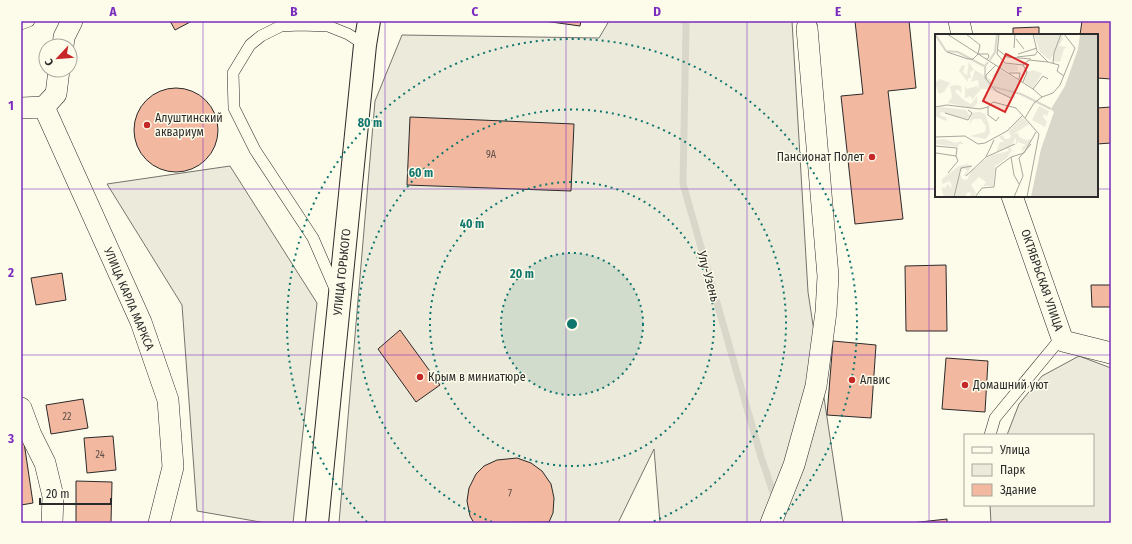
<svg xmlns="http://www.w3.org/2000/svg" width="1132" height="544" font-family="'Fira Sans Condensed',sans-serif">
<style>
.green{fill:#ecebdb;stroke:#74746e}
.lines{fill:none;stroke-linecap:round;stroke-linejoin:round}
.stream{stroke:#d8d7c9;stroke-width:7}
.building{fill:#f2b8a0;stroke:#2b2b2b}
.lane-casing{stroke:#2b2b2b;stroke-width:12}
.street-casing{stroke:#2b2b2b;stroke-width:22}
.secondary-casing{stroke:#2b2b2b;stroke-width:24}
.lane{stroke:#fdfbea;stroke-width:11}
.street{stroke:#fdfbea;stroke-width:21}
.secondary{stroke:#fdfbea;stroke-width:22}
.grid{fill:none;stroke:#7b2cbf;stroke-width:1;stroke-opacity:0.55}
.ring{fill:none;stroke:#0f766e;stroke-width:2;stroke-dasharray:2 4}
.poi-dot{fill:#c62828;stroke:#fdfbea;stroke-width:1.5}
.labels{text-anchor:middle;stroke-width:3;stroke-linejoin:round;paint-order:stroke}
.number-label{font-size:10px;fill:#5d4e48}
.poi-label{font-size:12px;fill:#2b2b2b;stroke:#fdfbea;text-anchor:start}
.street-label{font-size:12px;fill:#2b2b2b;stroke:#fdfbea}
.water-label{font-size:13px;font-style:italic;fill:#2b2b2b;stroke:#fdfbea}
.inset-river{fill:none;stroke:#d8d7c9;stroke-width:2}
.inset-road{fill:none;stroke:#a9a89e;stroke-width:1}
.view{fill:#d62828;fill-opacity:0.15;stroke:#d62828;stroke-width:2}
.inset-edge{fill:none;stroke:#2b2b2b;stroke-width:2}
.centre{fill:#0f766e;stroke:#fdfbea;stroke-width:2}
.ring-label{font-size:12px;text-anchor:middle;font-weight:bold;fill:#0f766e;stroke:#fdfbea;stroke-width:3;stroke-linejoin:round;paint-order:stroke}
.neatline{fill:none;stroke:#7b2cbf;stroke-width:1.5}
.grid-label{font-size:13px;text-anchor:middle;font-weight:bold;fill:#7b2cbf}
</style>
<rect width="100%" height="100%" fill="#fdfbea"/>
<g class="green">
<path d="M 609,21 L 792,21 L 808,292 L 843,523 L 660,523 L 654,449 L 618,523 L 339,523 L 375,101 L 402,35 L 599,38 Z"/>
<path d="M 230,166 L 317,303 L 293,523 L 266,523 L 197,511 L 182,305 L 107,184 Z"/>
<path d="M 1079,356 L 1111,368 L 1111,523 L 991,523 L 990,505 L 1093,505 L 1093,435 L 1007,435 L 1019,404 L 1042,376 Z"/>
</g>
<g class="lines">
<path class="stream" d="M 684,21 L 686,25 L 683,184 L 761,457 L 775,498"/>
</g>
<g class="building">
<path d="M 170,21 L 192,21 L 175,30 Z"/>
<path d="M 544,21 L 581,21 L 580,26 Z"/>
<path d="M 855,21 L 909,21 L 916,88 L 888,91 L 903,219 L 855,224 L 841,96 L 863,94 Z"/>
<path d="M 1082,21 L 1111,21 L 1111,79 L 1097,78 L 1097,35 L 1080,35 Z"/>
<path d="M 1039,27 L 1039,35 L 1013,35 L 1013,28 Z"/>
<circle cx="176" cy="130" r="42"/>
<path d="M 1111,107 L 1111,143 L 1097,144 L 1097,108 Z"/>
<path d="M 410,117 L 574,124 L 571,191 L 407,185 Z"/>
<path d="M 946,265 L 947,331 L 906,331 L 905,266 Z"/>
<path d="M 62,273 L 66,300 L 36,305 L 31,278 Z"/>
<path d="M 1091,285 L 1111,285 L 1111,307 L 1092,307 Z"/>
<path d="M 400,330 L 440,385 L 416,402 L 378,349 Z"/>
<path d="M 833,341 L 876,345 L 871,418 L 827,415 Z"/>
<path d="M 946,358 L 988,361 L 985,412 L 942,409 Z"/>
<path d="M 83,399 L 88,428 L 51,434 L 46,405 Z"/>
<path d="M 21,422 L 33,503 L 21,505 Z"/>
<path d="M 113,436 L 116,470 L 87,473 L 84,438 Z"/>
<path d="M 517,458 L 531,463 L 542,471 L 551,484 L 554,498 L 553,513 L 549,522 L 474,523 L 470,516 L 467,501 L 469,488 L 476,474 L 484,466 L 497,460 Z"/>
<path d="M 76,481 L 112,482 L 111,523 L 76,523 Z"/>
<path d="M 947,519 L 947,523 L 911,523 Z"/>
</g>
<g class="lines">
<defs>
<g id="lane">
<path d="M 21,24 L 29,21"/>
<path d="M 336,291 L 313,238 L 255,150 L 234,108 L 233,73 L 250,45 L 261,36 L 281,26 L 300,25 L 328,26 L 348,34 L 365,45"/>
<path d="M 990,435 L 995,418 L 1056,344 L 1063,341"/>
</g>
<g id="street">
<path d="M 959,21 L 962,35"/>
<path d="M 63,46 L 64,37 L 72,21"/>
<path d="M 44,107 L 56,94 L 59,70"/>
<path d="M 21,108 L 44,107 L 141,322 L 168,400 L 173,467 L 159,523"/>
<path d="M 1012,196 L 1063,341 L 1111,353"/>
<path d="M 21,408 L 31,435 L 45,463 L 53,496 L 52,523"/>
<path d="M 771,523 L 794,465 L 816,386 L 826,312 L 828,276 L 807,28"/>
</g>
<path id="secondary" d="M 317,523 L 365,45 L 369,21"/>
</defs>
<use href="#lane" class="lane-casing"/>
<use href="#street" class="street-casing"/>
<use href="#secondary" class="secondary-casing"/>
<use href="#lane" class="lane"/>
<use href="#street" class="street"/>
<use href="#secondary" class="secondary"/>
</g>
<path class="grid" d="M 203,21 L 203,523M 385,21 L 385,523M 566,21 L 566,523M 747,21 L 747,523M 929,21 L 929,523M 21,189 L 936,189M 1097,189 L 1111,189M 21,355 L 1111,355"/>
<circle cx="572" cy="324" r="71" fill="#0f766e" fill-opacity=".12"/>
<g class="ring">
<circle cx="572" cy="324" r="71"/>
<circle cx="572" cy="324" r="142"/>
<path d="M492 522A214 214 0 1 1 652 522"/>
<path d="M367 522A285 285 0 1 1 777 522"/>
</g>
<g class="poi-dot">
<circle cx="147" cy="125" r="4"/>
<circle cx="872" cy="157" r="4"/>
<circle cx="420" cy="377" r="4"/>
<circle cx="852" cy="380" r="4"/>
<circle cx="965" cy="385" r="4"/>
</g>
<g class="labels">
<g class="number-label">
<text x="491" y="158">9А</text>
<text x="67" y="420">22</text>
<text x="100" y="458">24</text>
<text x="510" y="497">7</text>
</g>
<g class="poi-label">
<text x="155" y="122">Алуштинский<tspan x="155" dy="14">аквариум</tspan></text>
<text x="864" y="161" text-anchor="end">Пансионат Полет</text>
<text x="428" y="381">Крым в миниатюре</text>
<text x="860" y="384">Алвис</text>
<text x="973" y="389">Домашний уют</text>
</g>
<g class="street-label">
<text transform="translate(342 272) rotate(-84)" y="4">УЛИЦА ГОРЬКОГО</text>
<text transform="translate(1042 280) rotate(71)" y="4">ОКТЯБРЬСКАЯ УЛИЦА</text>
<text transform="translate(129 299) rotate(67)" y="4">УЛИЦА КАРЛА МАРКСА</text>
</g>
<g class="water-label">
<text transform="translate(709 276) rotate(74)" y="5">Улу-Узень</text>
</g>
</g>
<g transform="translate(935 34)">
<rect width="163" height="163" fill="#fdfbea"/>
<path d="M 99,0 L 127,0 L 128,5 L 124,12 L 132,13 L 129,15 L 125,28 L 116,27 L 119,23 L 119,20 L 115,26 L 105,18 ZM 34,28 L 39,36 L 35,38 L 36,44 L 33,44 L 33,48 L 24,37 L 27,31 L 30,32 L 28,38 L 32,41 ZM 68,29 L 83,32 L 82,37 L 74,38 L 66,33 ZM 63,34 L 84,47 L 80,55 L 80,65 L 53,55 L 46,55 L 37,66 L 36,62 L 30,64 L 30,52 L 32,55 L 42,52 L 44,55 L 43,46 L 36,48 L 40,36 L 61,49 L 57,43 ZM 98,36 L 107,39 L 98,54 L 89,48 L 92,38 ZM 5,45 L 15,49 L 9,58 L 4,60 L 0,49 ZM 22,51 L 26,52 L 27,59 L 22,55 L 20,58 L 30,67 L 36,70 L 42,62 L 42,70 L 37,74 L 13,69 L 17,63 L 15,52 ZM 104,72 L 114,77 L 112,82 L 109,80 L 108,83 L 112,88 L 110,93 L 97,86 ZM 7,73 L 31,76 L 35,82 L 32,85 L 6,78 L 5,81 L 12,84 L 11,87 L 0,82 L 0,74 ZM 45,78 L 50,80 L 54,91 L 55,99 L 51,105 L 35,102 L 50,98 L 51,92 L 46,85 L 38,85 L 34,91 L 37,79 ZM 87,83 L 94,90 L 79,100 L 83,99 L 84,103 L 91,106 L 98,105 L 88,118 L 82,112 L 88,117 L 87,113 L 91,111 L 83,108 L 81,111 L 81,103 L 77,111 L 61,118 L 65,108 L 69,108 L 64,103 L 67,101 L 70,105 L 74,105 L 76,102 L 73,97 ZM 9,105 L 21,109 L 26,107 L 29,110 L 24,110 L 23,113 L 0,110 L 0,106 ZM 74,113 L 81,119 L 77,116 L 72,124 L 60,132 L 58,152 L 48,152 L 51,148 L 44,143 L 36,151 L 41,159 L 39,163 L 35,163 L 36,159 L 33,158 L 30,163 L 9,163 L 6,153 L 10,154 L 13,150 L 16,154 L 17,153 L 15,147 L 7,150 L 7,145 L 24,132 L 33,130 L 36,133 L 31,142 L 28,142 L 32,137 L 29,134 L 25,139 L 27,145 L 32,146 L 37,135 L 42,133 L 46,128 L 57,121 L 74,117 L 72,114 Z" fill="#ecebdb"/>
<path d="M 163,0 L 163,163 L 96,163 L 106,115 L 119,78 L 116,75 L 130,52 L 143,15 L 145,1 Z" fill="#d8d7c9"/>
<path class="inset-river" d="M 0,0 L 11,17 L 23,18 L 49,32M 55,26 L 60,18 L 62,0M 50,45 L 50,32 L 53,28M 59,53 L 86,60 L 116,75"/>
<path class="inset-road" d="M 12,0 L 98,55M 31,0 L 45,11 L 43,20M 64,0 L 62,20 L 70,29 L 88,31 L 94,26 L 113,28M 98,0 L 102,17 L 113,28 L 124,31 L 122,37 L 129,42M 81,5 L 89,15M 79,14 L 80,0M 62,15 L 72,23 L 96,25M 12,18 L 33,25 L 38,25 L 43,20 L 53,20 L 54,23 L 52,25M 83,20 L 102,14M 82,23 L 100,21 L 102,18M 118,30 L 119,19 L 126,0M 61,31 L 51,41 L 51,45 L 61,57 L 76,64M 88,31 L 92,38 L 88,48M 74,39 L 85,39 L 84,45M 113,45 L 108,42 L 98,55 L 107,63 L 118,59 L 125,51 L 140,14 L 129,0M 0,73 L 12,71 L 45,75 L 53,73 L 58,68 L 81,74 L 104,100 L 92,163M 53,73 L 53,81 L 61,87 L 64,83M 10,79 L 33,86 L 37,79 L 33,76M 90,84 L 99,69 L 107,63M 0,103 L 30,102 L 43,110 L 50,109 L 72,97 L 88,81M 0,112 L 22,114 L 21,122M 0,117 L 0,136M 1,119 L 21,122 L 23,127 L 13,139M 51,123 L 80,110M 76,123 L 79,141 L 84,150M 31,142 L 51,123 L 59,106M 19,163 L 26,134 L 37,132M 40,163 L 47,154 L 59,153 L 61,134 L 76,123 L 89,119 L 101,98M 79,163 L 88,142 L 84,124 L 96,110"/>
<path class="view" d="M 71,20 L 93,31 L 70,78 L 48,67 Z"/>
<rect width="163" height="163" class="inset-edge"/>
</g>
<circle cx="572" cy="324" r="6" class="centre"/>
<g class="ring-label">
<text x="370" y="127">80 m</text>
<text x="421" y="177">60 m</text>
<text x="472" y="228">40 m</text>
<text x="522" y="278">20 m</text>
</g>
<rect width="1132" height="544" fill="none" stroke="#fdfbea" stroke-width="44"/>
<rect x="964" y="434" width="130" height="72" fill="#fdfbea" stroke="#a9a89e"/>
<rect x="972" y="447" width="20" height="6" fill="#fdfbea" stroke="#a9a89e"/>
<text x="1000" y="454" font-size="12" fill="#2b2b2b">Улица</text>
<rect x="972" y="464" width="20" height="12" fill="#ecebdb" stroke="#a9a89e"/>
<text x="1000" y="474" font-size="12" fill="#2b2b2b">Парк</text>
<rect x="972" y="484" width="20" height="12" fill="#f2b8a0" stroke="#a9a89e"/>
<text x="1000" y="494" font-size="12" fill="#2b2b2b">Здание</text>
<g transform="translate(58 58) rotate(244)"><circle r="19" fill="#fdfbea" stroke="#a9a89e"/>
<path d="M0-3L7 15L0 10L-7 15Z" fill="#c62828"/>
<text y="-6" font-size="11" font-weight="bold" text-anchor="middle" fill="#2b2b2b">С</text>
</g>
<path d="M40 498v6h71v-6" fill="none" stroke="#2b2b2b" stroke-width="2"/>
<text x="46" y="498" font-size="12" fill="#2b2b2b" stroke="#fdfbea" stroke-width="3" paint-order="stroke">20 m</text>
<rect x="22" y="22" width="1088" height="500" class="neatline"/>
<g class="grid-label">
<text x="113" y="16">A</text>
<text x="294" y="16">B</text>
<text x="475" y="16">C</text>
<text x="657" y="16">D</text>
<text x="838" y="16">E</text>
<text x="1019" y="16">F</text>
<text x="11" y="110">1</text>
<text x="11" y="277">2</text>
<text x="11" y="443">3</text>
</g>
</svg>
